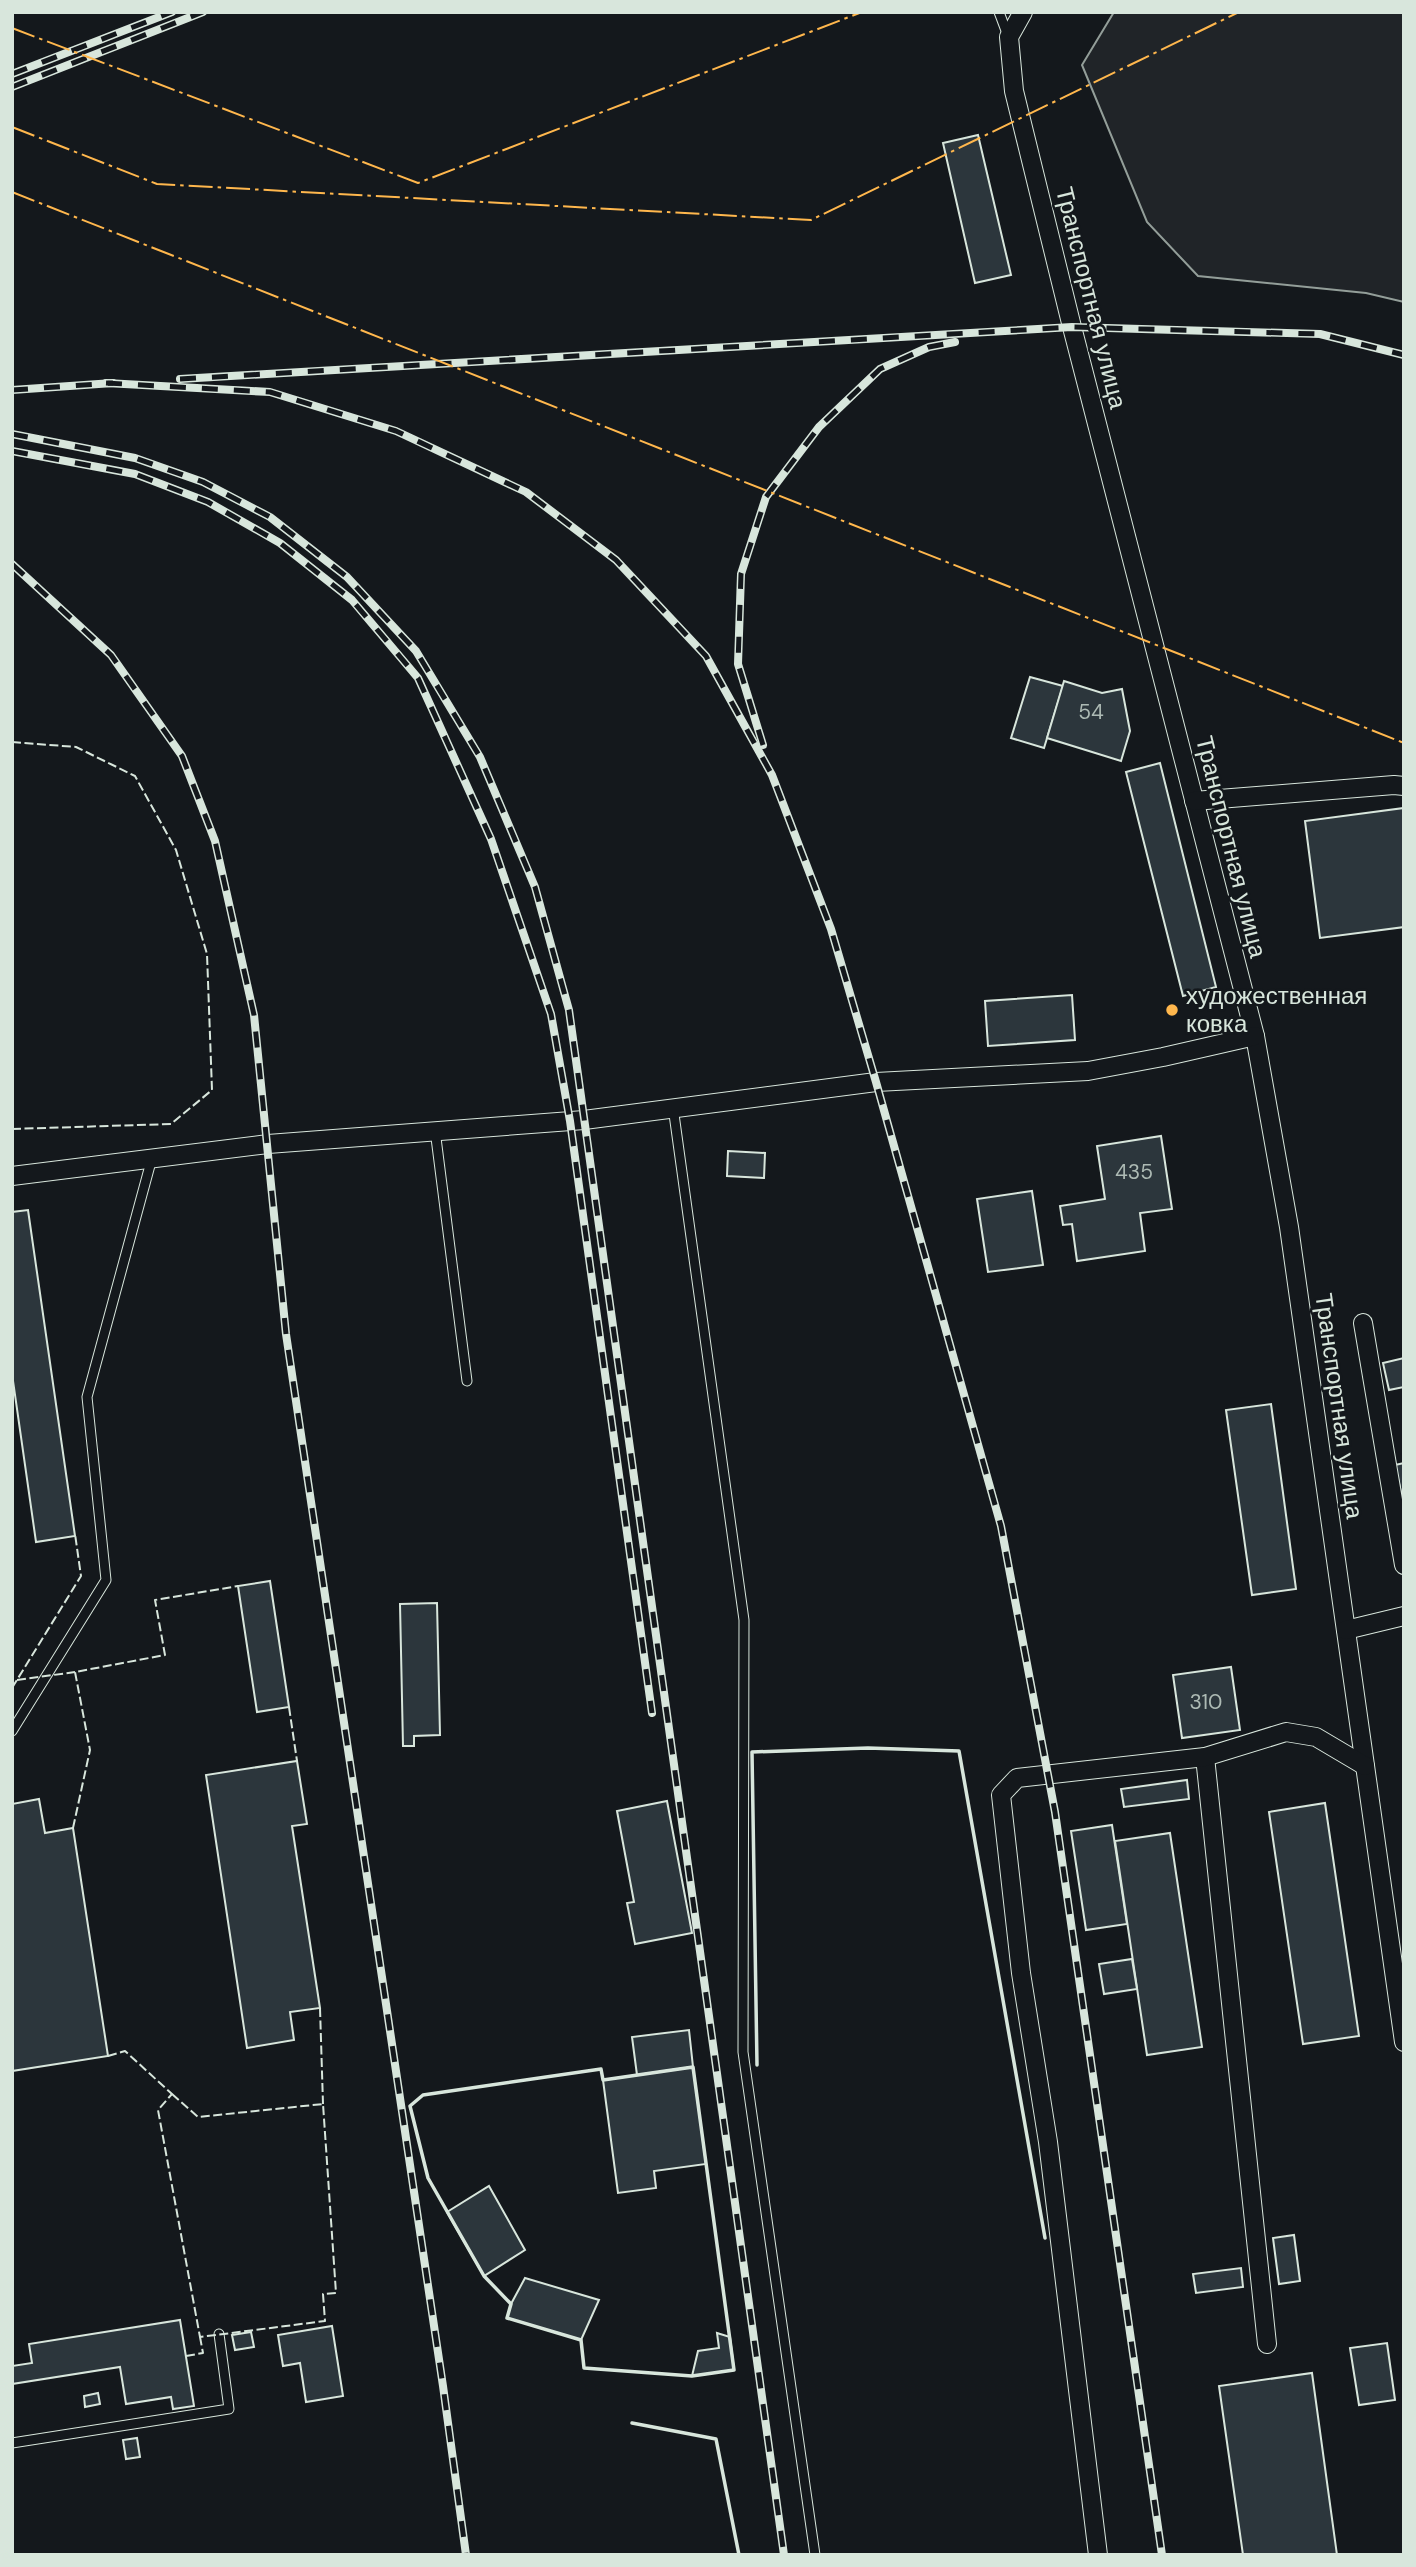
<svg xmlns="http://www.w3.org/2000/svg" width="1416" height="2567" font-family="'DM Sans',sans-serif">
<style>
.green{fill:#202428;stroke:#939e99;stroke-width:2}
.building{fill:#2c363c;stroke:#d8e6dc;stroke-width:2}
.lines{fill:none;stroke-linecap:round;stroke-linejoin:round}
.service-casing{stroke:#d8e6dc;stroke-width:11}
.minor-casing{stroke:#d8e6dc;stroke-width:20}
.service{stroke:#14181c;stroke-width:9}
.minor{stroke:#14181c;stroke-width:18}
.rail-casing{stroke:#d8e6dc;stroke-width:8}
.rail{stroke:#14181c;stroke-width:5;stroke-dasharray:16;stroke-linecap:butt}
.fence{stroke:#d8e6dc;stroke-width:2;stroke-dasharray:9 3.5;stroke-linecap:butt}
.wall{stroke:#d8e6dc;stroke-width:3.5}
.power{stroke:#ffb74d;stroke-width:2;stroke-dasharray:24 5 3.5 5;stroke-linecap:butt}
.poi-dot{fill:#ffb74d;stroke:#14181c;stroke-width:2.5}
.labels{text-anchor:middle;stroke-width:5;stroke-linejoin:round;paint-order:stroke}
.number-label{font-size:21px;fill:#adbab4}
.street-label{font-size:24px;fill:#d8e6dc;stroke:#14181c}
.poi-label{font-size:24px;fill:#d8e6dc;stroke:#14181c;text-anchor:start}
</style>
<rect width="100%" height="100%" fill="#14181c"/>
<path class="green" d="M 1114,12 L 1404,12 L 1404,302 L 1366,293 L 1198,276 L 1147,222 L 1082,65 Z"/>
<g class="building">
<path d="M 978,135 L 1011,275 L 975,283 L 943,143 Z"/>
<path d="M 1030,677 L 1063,686 L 1044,748 L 1011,738 Z"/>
<path d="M 1064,681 L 1102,693 L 1122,689 L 1130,731 L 1121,761 L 1047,738 Z"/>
<path d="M 1160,763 L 1216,987 L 1183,996 L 1126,772 Z"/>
<path d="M 1404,808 L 1404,927 L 1320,938 L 1305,821 Z"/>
<path d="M 1072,995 L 1075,1040 L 988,1046 L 985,1001 Z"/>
<path d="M 1161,1136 L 1172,1209 L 1140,1213 L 1145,1251 L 1077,1261 L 1072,1224 L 1063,1225 L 1060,1206 L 1105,1199 L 1097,1146 Z"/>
<path d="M 728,1151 L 765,1153 L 764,1178 L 727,1176 Z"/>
<path d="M 1032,1191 L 1043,1265 L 988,1272 L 977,1199 Z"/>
<path d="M 28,1210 L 75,1536 L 36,1542 L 12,1374 L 12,1212 Z"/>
<path d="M 1404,1358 L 1404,1387 L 1389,1390 L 1383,1363 Z"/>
<path d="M 1271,1404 L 1296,1589 L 1252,1595 L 1226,1410 Z"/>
<path d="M 1404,1463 L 1404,1506 L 1395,1465 Z"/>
<path d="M 270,1581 L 289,1707 L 257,1712 L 238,1586 Z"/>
<path d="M 437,1603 L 440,1735 L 414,1736 L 414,1746 L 403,1746 L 400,1604 Z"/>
<path d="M 1231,1667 L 1240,1730 L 1182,1738 L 1173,1675 Z"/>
<path d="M 297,1761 L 307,1824 L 292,1826 L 320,2008 L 290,2012 L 294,2040 L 247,2048 L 206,1775 Z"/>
<path d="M 1187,1780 L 1189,1799 L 1124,1807 L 1121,1789 Z"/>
<path d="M 39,1799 L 45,1833 L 73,1828 L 108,2056 L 12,2071 L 12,1804 Z"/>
<path d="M 667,1801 L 692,1933 L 635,1944 L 627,1903 L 634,1902 L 617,1811 Z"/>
<path d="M 1325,1803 L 1359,2036 L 1303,2044 L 1269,1812 Z"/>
<path d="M 1112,1825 L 1127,1924 L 1086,1930 L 1071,1831 Z"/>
<path d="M 1170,1833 L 1202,2047 L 1147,2055 L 1115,1841 Z"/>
<path d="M 1132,1959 L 1137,1989 L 1104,1994 L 1099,1964 Z"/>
<path d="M 689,2030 L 693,2067 L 637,2075 L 632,2037 Z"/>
<path d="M 693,2067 L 706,2164 L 654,2171 L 656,2188 L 618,2193 L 603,2080 Z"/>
<path d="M 489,2186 L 525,2250 L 484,2276 L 447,2212 Z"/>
<path d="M 1294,2235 L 1300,2281 L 1279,2284 L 1273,2238 Z"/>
<path d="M 1241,2268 L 1243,2287 L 1196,2293 L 1193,2274 Z"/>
<path d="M 525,2278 L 599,2300 L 581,2340 L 507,2318 L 511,2304 Z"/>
<path d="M 180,2320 L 194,2406 L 173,2409 L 171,2397 L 126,2404 L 120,2367 L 12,2384 L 12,2366 L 32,2363 L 29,2344 Z"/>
<path d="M 332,2326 L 343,2396 L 306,2402 L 300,2363 L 283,2366 L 278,2335 Z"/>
<path d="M 251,2332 L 254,2347 L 235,2350 L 232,2335 Z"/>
<path d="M 717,2333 L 730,2337 L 734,2370 L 692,2376 L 698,2351 L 719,2348 Z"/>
<path d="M 1387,2343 L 1395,2400 L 1359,2405 L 1350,2348 Z"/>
<path d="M 1312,2373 L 1337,2555 L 1243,2555 L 1219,2386 Z"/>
<path d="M 98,2393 L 100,2404 L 85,2407 L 84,2396 Z"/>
<path d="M 137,2438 L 140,2457 L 126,2459 L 123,2440 Z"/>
</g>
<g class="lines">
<defs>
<g id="service">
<path d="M 999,12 L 1008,36"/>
<path d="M 673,1107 L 744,1620 L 743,2052 L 815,2555"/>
<path d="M 435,1130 L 467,1381"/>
<path d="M 12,1731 L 106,1580 L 87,1397 L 152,1158"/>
<path d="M 12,2443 L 229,2409 L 219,2334"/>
</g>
<g id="minor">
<path d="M 1023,12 L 1009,37 L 1014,91 L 1072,327 L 1255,1036 L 1289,1227 L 1404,2042"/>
<path d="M 1194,801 L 1394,785 L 1404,786"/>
<path d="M 12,1176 L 268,1144 L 584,1120 L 876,1082 L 1088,1071 L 1163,1057 L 1255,1036"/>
<path d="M 1363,1323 L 1404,1565"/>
<path d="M 1346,1630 L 1404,1616"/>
<path d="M 1205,1757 L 1267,2344"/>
<path d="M 1098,2555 L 1048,2142 L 1021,1973 L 1001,1795 L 1017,1778 L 1205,1757 L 1286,1732 L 1316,1737 L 1365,1766"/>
</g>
</defs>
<use href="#service" class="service-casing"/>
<use href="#minor" class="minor-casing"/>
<use href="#service" class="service"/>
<use href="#minor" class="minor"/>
<defs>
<g id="rail">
<path d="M 12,74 L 172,12"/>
<path d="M 12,87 L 203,12"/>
<path d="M 180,379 L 1072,327 L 1320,334 L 1404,355"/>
<path d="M 106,383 L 270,392 L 396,431 L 526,492 L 616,560 L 706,656 L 772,775 L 831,929 L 876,1082 L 1001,1526 L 1055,1812 L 1162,2555"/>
<path d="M 12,390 L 113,383"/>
<path d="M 12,434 L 135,458 L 203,482 L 270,517 L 347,577 L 416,651 L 480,757 L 535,887 L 569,1010 L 784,2555"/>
<path d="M 12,451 L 135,474 L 208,502 L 280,543 L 352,600 L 418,678 L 491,839 L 551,1014 L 570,1121 L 652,1713"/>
<path d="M 12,564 L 111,655 L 182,756 L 215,841 L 254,1015 L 286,1334 L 443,2386 L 466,2555"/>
<path d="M 763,745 L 738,664 L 741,574 L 766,497 L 819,427 L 880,369 L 929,347 L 955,342"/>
</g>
</defs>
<use href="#rail" class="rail-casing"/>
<use href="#rail" class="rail"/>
<g class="fence">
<path d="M 12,742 L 76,747 L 135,776 L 176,850 L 207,954 L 212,1090 L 171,1124 L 12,1129"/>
<path d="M 17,1680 L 75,1672"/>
<path d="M 12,1688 L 81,1576 L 75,1534"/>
<path d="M 289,1707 L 297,1761"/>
<path d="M 73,1828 L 90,1750 L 75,1672 L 165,1655 L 155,1600 L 238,1586"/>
<path d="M 320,2008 L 323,2104"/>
<path d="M 108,2056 L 125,2051 L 172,2094"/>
<path d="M 172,2094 L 198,2117 L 323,2104 L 336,2293 L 323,2294 L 325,2321 L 200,2337 L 158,2110 Z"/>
<path d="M 186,2356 L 203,2353 L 200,2337"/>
</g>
<g class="wall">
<path d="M 757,2065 L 752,1752 L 868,1748 L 959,1751 L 1045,2238"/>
<path d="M 693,2067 L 734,2370 L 692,2376 L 584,2368 L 581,2340 L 507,2318 L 511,2304 L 484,2276 L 428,2178 L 410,2106 L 423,2095 L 601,2069 L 603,2080 Z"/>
<path d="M 632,2423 L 716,2439 L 739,2555"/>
</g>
<g class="power">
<path d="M 12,28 L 418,183 L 862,12"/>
<path d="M 12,127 L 157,184 L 811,220 L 1239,12"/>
<path d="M 12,192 L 1404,743"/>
</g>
</g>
<circle class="poi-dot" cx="1172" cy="1010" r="7"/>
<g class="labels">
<g class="number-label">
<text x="1091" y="719">54</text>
<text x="1134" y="1179">435</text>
<text x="1206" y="1709">310</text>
</g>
<g class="street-label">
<text transform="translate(1091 298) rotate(76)" y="8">Транспортная улица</text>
<text transform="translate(1231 847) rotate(76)" y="8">Транспортная улица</text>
<text transform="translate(1339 1406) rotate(82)" y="8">Транспортная улица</text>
</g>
<g class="poi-label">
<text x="1186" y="1004">художественная<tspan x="1186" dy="28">ковка</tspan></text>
</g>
</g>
<rect width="1416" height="2567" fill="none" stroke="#d8e6dc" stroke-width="28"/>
</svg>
